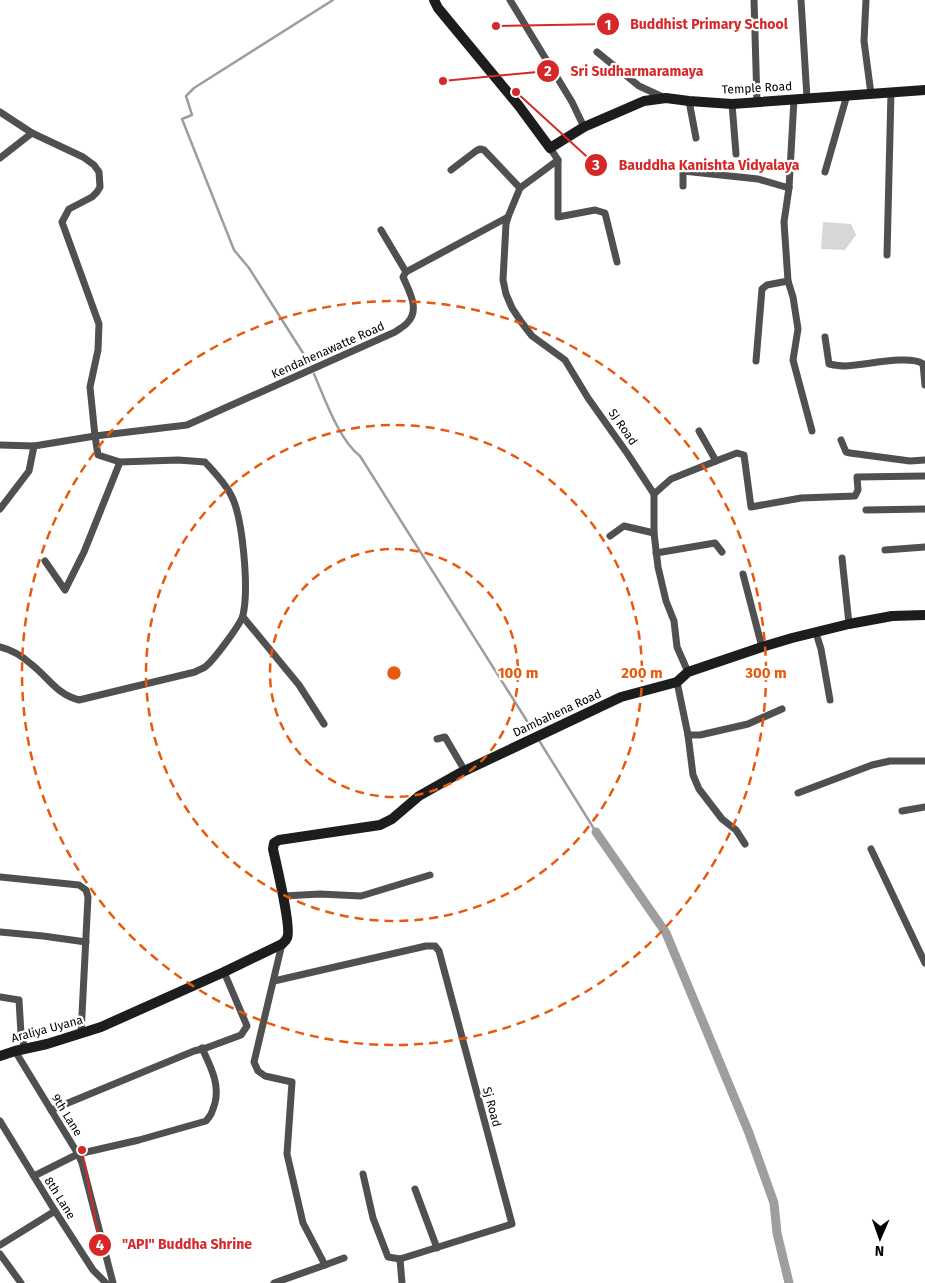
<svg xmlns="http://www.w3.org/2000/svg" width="925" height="1283" font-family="'Fira Sans',sans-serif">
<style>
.green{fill:#d7d7d7}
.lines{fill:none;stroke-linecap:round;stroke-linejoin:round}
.stream{stroke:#9e9e9e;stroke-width:2.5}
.canal{stroke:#9e9e9e;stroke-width:9}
.street{stroke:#505050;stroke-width:7}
.secondary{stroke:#1d1d1d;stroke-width:10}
.ring{fill:none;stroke:#e8590c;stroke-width:2.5;stroke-dasharray:9 6}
.labels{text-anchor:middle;stroke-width:4.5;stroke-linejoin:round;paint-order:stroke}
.street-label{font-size:12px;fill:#000;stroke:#fff}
.centre{fill:#e8590c;stroke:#fff;stroke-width:2.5}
.ring-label{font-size:15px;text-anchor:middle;font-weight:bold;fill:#e8590c;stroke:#fff;stroke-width:4.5;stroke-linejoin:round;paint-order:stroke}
.leader{fill:none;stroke:#d62828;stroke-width:2}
.callout-dot{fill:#d62828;stroke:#fff;stroke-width:2}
.mark-label{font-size:15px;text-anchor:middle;font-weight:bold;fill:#fff}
.callout-label{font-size:14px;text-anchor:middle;font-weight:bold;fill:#d62828;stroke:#fff;stroke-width:4.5;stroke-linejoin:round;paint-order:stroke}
</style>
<rect width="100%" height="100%" fill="#fff"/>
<path class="green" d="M 823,222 L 851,224 L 856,235 L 845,250 L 821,249 Z"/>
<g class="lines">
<g class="stream">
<path d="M 310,364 L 249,268 L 234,250 L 182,119 L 192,115 L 186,96 L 194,88 L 333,0"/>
<path d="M 314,374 C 325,399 339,440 360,456 L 532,729"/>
<path d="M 540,742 L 596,832"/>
</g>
<path class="canal" d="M 596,832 L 666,933 L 749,1133 L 774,1203 L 777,1233 L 789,1283"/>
<g class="street">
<path d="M 510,0 L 572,102 L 584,127"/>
<path d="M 754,0 L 757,102"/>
<path d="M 801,0 L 807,98"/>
<path d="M 866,0 L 864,41 L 871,94"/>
<path d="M 597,52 L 639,86 L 665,98"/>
<path d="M 689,101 L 696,138"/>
<path d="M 732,104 L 736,154"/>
<path d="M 0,112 L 32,133 L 83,157 L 94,165 L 99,172 L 100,187 L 97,192 L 92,197 L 69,209 L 62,222 L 99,324 L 98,350 L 90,387 L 95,436 L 98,455 L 120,462 L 178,460 L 205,462 C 214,472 225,483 231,495 C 243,517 249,589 243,615 C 241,624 213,661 205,667 C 202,669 198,670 195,672 L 79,700 C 56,694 48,677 31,664 C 22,656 12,650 0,647"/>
<path d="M 0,158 L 32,133"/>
<path d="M 558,160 L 558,217 L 595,210 L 605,213 L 617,262"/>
<path d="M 451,170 L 476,151 L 480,149 L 484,150 L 520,188"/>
<path d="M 825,172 L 847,95"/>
<path d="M 683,186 L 683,171 L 758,179 L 789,188"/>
<path d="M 508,217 L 506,224 L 503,280 L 506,294 L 512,308 L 522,323 L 532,336 L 565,360 L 588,398 L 627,453 L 654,494 L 654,533 L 658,567 L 666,601 L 674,621 L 677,647 L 688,672"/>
<path d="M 381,230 L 406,272"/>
<path d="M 887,255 L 891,92"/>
<path d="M 788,281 L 793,297 L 798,329 L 793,360 L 812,431"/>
<path d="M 825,337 L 829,364 C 834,365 840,366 845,366 C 862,366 910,354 923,364 L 925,385"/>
<path d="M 756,361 L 762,289 L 767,285 L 788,281 L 784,222 L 789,188 L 794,99"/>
<path d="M 699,431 L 716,461"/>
<path d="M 841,440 L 846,452 L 850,453 L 910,461 L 925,460"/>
<path d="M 0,445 L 34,446 L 95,436 L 187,425 L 395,332 C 399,329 405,326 408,322 C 420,309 409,291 403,277 L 406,272 L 508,217 L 520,188 L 558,160 L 550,148"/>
<path d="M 654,494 L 671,479 L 716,461 L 737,453 L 744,455 L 751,507 L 801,498 L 855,496 L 858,490 L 857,477 L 925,476"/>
<path d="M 0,509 L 29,471 L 34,446"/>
<path d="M 866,510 L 925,509"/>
<path d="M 610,536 L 624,526 L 654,533"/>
<path d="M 885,550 L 925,547"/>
<path d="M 656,553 L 715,543 L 722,552"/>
<path d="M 842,558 L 849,624"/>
<path d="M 45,561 L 65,590 L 84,552 L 120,462"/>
<path d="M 743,574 L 762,647"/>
<path d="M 243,617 L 299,685 L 324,724"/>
<path d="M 816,633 L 821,649 L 830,700"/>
<path d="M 677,682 L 688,735 L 693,775 L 699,789 L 722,819 L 736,830 L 745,844"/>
<path d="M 688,735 L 700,735 L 748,724 L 782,709"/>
<path d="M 437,739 L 445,737 L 465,771"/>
<path d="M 798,793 L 872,765 L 890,761 L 925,761"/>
<path d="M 902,811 L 925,807"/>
<path d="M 871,849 L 925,963"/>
<path d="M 0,877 L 79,885 L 86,890 L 88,897 L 81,1034"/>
<path d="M 283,896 L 320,894 L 361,896 L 430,875"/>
<path d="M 0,932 L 43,936 L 86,942"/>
<path d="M 282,944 L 254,1062 L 258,1071 L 265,1076 L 292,1082 L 287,1154 L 303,1223 L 325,1265 L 344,1258"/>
<path d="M 274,981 L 426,946 L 435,946 L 439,951 L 512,1224 L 400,1259 L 388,1257 L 373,1218 L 363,1174"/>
<path d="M 0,997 L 19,1000 L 21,1034 L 25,1049"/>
<path d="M 15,1051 L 78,1154 L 82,1163 L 113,1283"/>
<path d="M 51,1110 L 194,1051 L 206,1048 L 241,1035 L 247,1026 L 224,972"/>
<path d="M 0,1121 L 55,1211 L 93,1270 L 106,1283"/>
<path d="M 34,1176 L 78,1154 L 139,1140 L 206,1121 C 212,1114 212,1112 215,1103 C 220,1083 210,1066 202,1048"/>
<path d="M 415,1189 L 437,1248"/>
<path d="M 0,1245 L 55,1211"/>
<path d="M 0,1254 L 21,1283"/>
<path d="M 400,1259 L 402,1283"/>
<path d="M 274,1283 L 325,1265"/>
</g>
<g class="secondary">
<path d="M 434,0 L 438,8 L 519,106 L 550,148 L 584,127 L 644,101 L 666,98 L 689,101 L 732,104 L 925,90"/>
<path d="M 0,1056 L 15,1051 L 47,1044 L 101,1027 L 224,972 L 282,944 C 284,942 286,941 287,938 C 292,929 276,863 273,849 L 274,843 L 279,840 L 380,825 L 392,819 L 419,796 L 458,774 L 621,697 L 677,682 L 688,672 L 762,647 L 792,638 L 849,624 L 892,616 L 925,615"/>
</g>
</g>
<g class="ring">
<circle cx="394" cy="673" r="124"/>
<circle cx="394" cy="673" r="248"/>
<circle cx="394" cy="673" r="372"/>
</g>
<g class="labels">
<g class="street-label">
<text transform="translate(757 88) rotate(-3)" y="4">Temple Road</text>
<text transform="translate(328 350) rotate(-24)" y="4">Kendahenawatte Road</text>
<text transform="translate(623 427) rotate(55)" y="4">SJ Road</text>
<text transform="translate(557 713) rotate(-25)" y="4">Dambahena Road</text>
<text transform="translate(47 1029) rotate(-15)" y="4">Araliya Uyana</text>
<text transform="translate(492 1107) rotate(75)" y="4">Sj Road</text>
<text transform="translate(67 1115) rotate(58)" y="4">9th Lane</text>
<text transform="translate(60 1198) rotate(58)" y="4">8th Lane</text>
</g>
</g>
<circle cx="394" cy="673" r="8" class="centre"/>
<g class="ring-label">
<text x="518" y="678">100 m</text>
<text x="642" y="678">200 m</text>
<text x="766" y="678">300 m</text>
</g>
<path class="leader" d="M496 26L608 24M443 81L548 71M516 92L596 165M82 1150L100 1245"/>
<g class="callout-dot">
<circle cx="496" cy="26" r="5"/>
<circle cx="443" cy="81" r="5"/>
<circle cx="516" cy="92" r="5"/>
<circle cx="82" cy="1150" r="5"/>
<circle cx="608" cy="24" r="12"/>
<circle cx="548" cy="71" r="12"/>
<circle cx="596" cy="165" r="12"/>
<circle cx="100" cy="1245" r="12"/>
</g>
<g class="mark-label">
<text x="608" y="30">1</text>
<text x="548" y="76">2</text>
<text x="596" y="170">3</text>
<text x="100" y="1250">4</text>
</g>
<g class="callout-label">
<text x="709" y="29">Buddhist Primary School</text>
<text x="637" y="76">Sri Sudharmaramaya</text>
<text x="709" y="170">Bauddha Kanishta Vidyalaya</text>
<text x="187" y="1249">"API" Buddha Shrine</text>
</g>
<g transform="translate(880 1238) rotate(182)" stroke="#ffffff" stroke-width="4" paint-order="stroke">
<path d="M0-4L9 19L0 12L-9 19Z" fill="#000000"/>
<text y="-8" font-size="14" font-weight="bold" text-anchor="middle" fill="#000000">N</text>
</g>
</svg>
